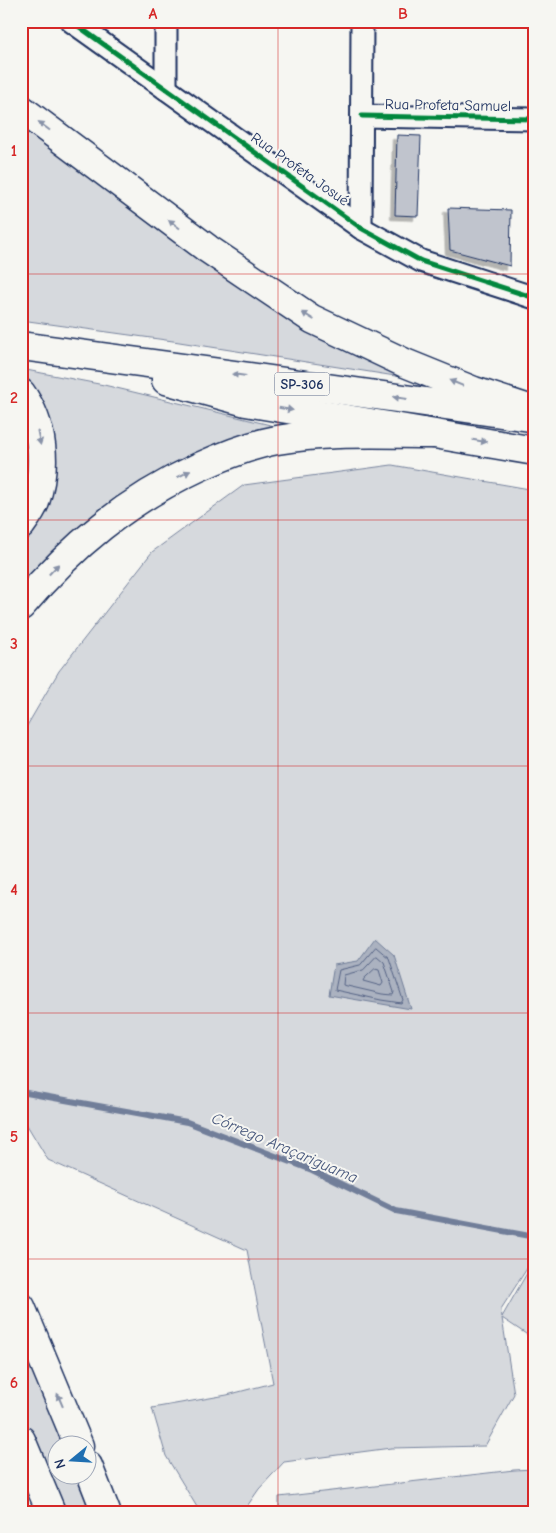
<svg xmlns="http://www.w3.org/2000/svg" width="556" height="1533" font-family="'Comic Neue',sans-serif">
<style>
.green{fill:#d6d9dd;stroke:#78849e}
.water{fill:#abb2c0;stroke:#717e99}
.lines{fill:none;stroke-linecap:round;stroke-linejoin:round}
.shore{stroke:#556385;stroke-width:1}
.stream{stroke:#717e99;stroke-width:6}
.building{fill:#c0c4cd;stroke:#1b2f5e;filter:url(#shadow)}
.minor-casing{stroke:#1b2f5e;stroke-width:25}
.trunk-casing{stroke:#1b2f5e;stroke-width:31}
.motorway-casing{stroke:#1b2f5e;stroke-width:31}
.minor{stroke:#f6f6f2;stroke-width:21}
.trunk{stroke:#f6f6f2;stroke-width:28}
.motorway{stroke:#f6f6f2;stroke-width:28}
.cycleway-casing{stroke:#f6f6f2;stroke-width:8}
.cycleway{stroke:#00873e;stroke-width:5}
.oneway{fill:#8892a8}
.grid{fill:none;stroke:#d62828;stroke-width:1;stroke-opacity:0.55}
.labels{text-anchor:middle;stroke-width:4;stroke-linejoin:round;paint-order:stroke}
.shield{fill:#f6f6f2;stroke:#5d6b8a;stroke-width:1}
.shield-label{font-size:14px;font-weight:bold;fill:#1b2f5e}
.street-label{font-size:15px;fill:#1b2f5e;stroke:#f6f6f2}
.water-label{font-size:16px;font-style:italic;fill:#46567b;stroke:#f6f6f2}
.neatline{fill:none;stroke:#d62828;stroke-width:2}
.grid-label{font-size:16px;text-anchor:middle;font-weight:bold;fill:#d62828}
</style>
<defs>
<filter id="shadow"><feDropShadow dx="-4.5" dy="4.5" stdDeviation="0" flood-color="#0004"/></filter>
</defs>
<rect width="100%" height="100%" fill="#f6f6f2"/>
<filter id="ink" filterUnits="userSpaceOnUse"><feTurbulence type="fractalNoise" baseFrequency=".02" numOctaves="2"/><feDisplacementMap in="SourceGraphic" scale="10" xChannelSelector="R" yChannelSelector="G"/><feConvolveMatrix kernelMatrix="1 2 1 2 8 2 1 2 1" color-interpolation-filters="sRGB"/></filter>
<g filter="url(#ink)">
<g class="green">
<path d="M 21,124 L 427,381 L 173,341 L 21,320 Z"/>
<path d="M 21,369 L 104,385 L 287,429 L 252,438 L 21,596 L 21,546 L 31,533 L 34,391 L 21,376 Z"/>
<path d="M 21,409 L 34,449 L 21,512 Z"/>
<path d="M 392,465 L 535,490 L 535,1256 L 501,1309 L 502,1317 L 535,1259 L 535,1340 L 502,1318 L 514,1394 L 485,1446 L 391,1448 L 284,1462 L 259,1489 L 243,1512 L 200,1512 L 166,1456 L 152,1408 L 227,1395 L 273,1383 L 247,1250 L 48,1160 L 21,1115 L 21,736 L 59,671 L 152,552 L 244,485 Z"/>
<path d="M 21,1341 L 64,1445 L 58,1446 L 58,1476 L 76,1476 L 91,1512 L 63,1512 L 21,1409 Z"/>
<path d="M 535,1469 L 535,1512 L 279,1512 L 279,1497 L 514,1470 Z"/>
</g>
<path class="water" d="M 375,938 L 394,955 L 411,1009 L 329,995 L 334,965 L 358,961 Z"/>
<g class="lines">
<g class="shore">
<path d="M 376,947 L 389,958 L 403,1000 L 401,1003 L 381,1000 L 335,990 L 339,970 L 360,965 Z"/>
<path d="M 377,956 L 384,962 L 394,992 L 393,995 L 382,994 L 343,985 L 344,975 L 363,970 Z"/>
<path d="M 375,969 L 379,970 L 383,983 L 381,986 L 363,981 L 364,979 Z"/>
</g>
<path class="stream" d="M 21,1092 L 187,1122 L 312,1170 L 396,1211 L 535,1237"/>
</g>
<g class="building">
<path d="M 397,135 L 421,136 L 418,216 L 395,215 Z"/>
<path d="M 448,208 L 511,210 L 510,266 L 450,250 Z"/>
</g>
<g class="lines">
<defs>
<g id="minor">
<path d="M 71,21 L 361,228 L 421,261 L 535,298"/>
<path d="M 166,89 L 166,21"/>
<path d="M 362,116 L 535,119"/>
<path d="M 361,228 L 362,21"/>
</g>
<g id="trunk">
<path d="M 21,346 L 250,377 L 530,417"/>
<path d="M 166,380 L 246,402 L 535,451"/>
</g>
<g id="motorway">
<path d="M 21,109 L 208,249 L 312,319 L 405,363 L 474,391 L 535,411"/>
<path d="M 21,393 C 44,425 47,466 35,502 C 32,510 26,518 21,525"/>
<path d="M 21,606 C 73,545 126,501 199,467 C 223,456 250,445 277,440 C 328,431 381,434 432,434"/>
<path d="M 21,1307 L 79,1446"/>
<path d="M 21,1440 L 51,1512"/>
<path d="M 88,1466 L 106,1512"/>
</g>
</defs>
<use href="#minor" class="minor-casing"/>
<use href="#trunk" class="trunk-casing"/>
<use href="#motorway" class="motorway-casing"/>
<use href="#minor" class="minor"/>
<use href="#trunk" class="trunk"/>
<use href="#motorway" class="motorway"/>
<defs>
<g id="cycleway">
<path d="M 71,21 L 361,228 L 421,261 L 535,298"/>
<path d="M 362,116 L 535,119"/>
</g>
</defs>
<use href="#cycleway" class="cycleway-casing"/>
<use href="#cycleway" class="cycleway"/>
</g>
<defs><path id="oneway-solid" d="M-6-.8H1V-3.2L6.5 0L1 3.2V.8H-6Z" transform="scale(1.25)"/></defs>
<g class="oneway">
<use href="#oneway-solid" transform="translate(44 126) rotate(-143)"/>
<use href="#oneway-solid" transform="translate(174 224) rotate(-143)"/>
<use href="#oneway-solid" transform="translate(308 316) rotate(-148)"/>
<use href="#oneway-solid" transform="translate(239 375) rotate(-173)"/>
<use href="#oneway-solid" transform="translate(456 383) rotate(-158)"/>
<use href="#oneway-solid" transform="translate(400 398) rotate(-172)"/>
<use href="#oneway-solid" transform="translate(286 409) rotate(10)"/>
<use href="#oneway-solid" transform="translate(39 438) rotate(78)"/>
<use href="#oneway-solid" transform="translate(480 441) rotate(9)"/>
<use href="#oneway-solid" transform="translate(184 474) rotate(-27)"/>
<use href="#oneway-solid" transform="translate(54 569) rotate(-47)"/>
<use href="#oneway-solid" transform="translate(60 1400) rotate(-113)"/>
</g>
</g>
<path class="grid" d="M 278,21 L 278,1512M 21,274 L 535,274M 21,520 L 535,520M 21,766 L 535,766M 21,1013 L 535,1013M 21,1259 L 535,1259"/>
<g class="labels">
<rect class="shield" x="274.5" y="372.5" width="55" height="23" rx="4"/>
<g class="shield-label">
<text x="302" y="389">SP-306</text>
</g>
<g class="street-label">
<text transform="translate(448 105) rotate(1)" y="5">Rua Profeta Samuel</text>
<text transform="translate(300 169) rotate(35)" y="5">Rua Profeta Josué</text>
</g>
<g class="water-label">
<text transform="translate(285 1147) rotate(23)" y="6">Córrego Araçariguama</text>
</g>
</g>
<rect width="556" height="1533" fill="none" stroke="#f6f6f2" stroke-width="55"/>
<g transform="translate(72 1460) rotate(252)"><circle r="24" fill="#f6f6f2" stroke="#9ea6b7"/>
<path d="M0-4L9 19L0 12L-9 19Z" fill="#1f6fb2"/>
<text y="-8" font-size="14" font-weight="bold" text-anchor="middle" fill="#1b2f5e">N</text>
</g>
<rect x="28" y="28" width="500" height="1478" class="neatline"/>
<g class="grid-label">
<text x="153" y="19">A</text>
<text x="403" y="19">B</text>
<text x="14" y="156">1</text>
<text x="14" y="403">2</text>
<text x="14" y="649">3</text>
<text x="14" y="895">4</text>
<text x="14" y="1142">5</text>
<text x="14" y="1388">6</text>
</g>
</svg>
